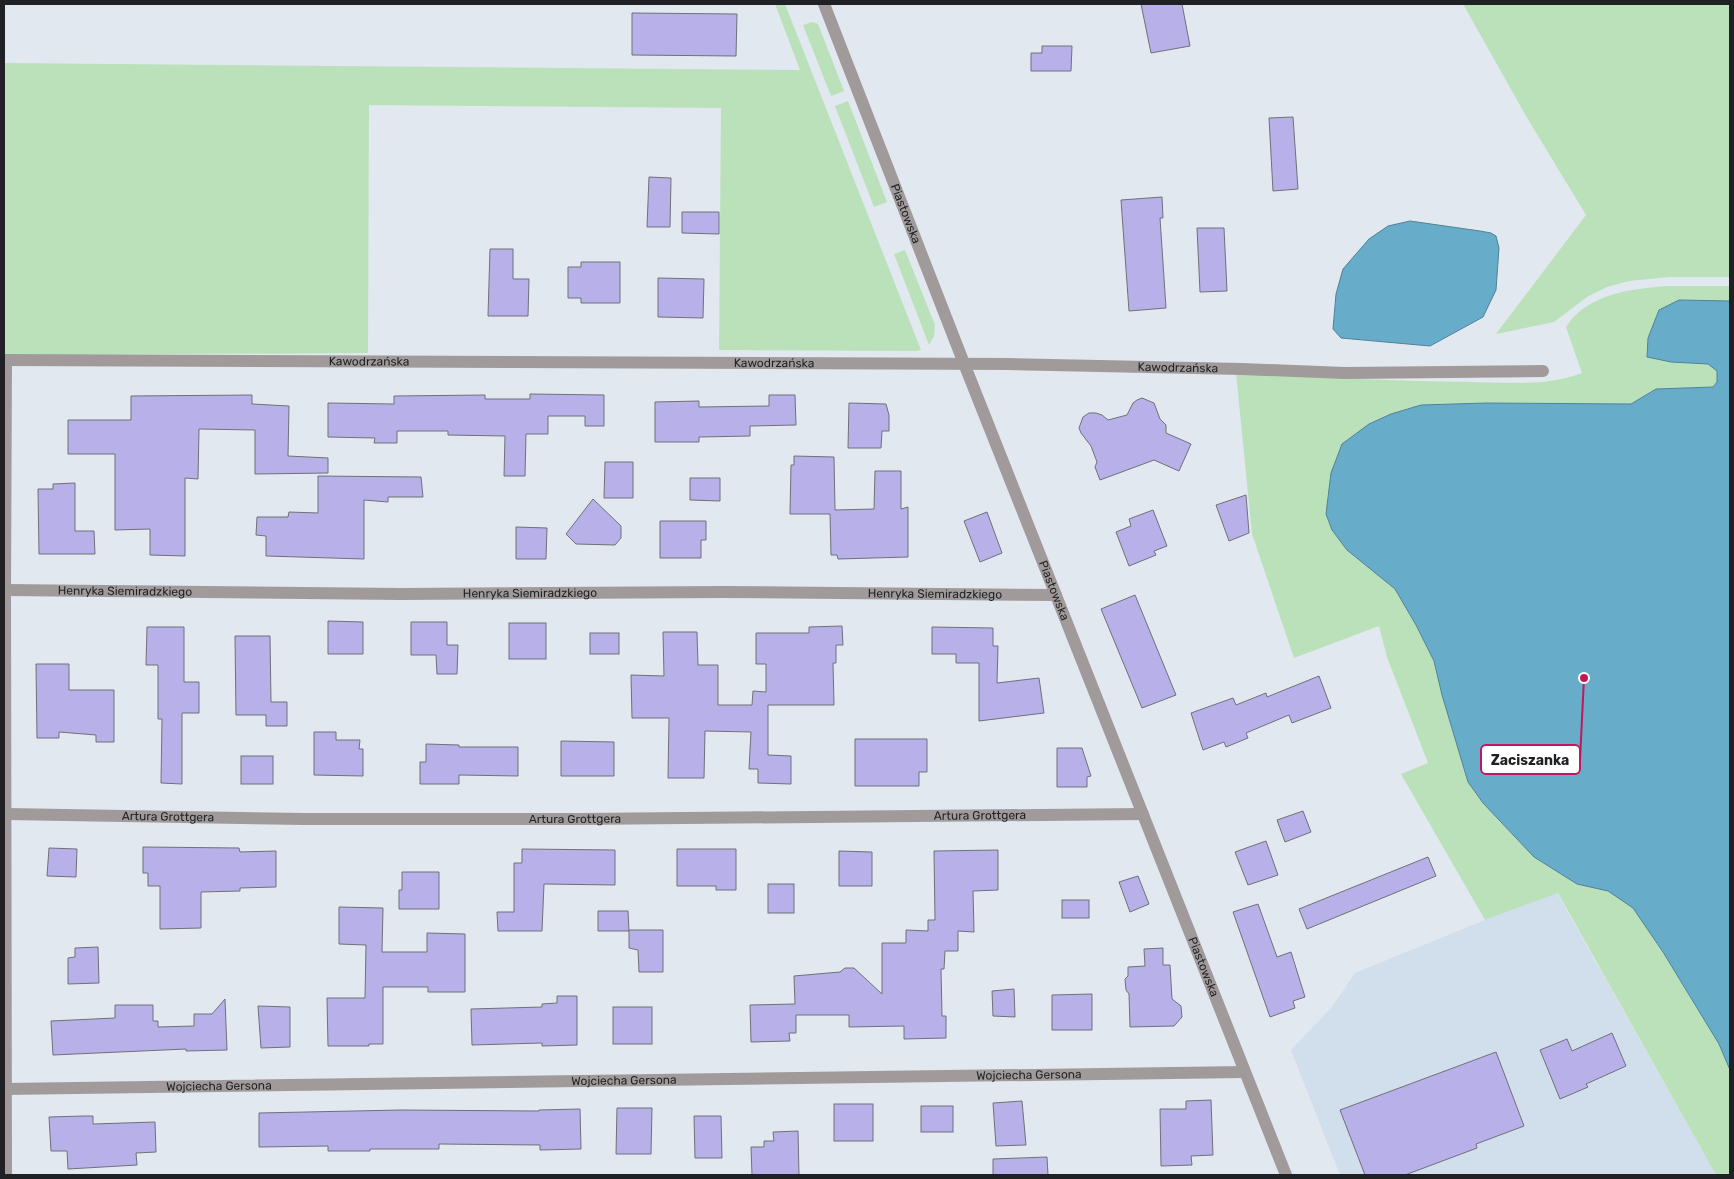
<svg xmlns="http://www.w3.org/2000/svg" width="1734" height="1179" font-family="Rubik,sans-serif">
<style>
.built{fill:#d1deeb}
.green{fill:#bbe1bb}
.water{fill:#67acc9;stroke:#518298}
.building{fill:#b7b0e9;stroke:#717078}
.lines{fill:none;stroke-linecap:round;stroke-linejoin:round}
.minor{stroke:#a09b9a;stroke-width:12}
.labels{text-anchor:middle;stroke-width:4;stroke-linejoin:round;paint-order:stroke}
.street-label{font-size:12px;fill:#1f2124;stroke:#fff}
.leader{fill:none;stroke:#c2185b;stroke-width:2}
.callout-dot{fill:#c2185b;stroke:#fff;stroke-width:2}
.callout{fill:#fff;stroke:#c2185b;stroke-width:2}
.callout-label{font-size:14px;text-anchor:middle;font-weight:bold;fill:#1f2124}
</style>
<rect width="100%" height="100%" fill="#e1e8ef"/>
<path class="built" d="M 1557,893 L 1716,1175 L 1340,1175 L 1291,1050 L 1332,1007 L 1355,973 L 1485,920 Z"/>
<g class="green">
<path d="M 775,4 L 785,4 L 921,350 L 915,351 L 719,350 L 721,108 L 369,105 L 368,353 L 4,355 L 4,63 L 800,70 Z"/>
<path d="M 1463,4 L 1730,4 L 1730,277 L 1669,277 L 1629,281 L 1607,287 L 1587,297 L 1554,322 L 1496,334 L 1586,215 L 1526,116 Z"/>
<path d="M 812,22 L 818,24 L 844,91 L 831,96 L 803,25 Z"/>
<path d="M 848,101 L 887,202 L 874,207 L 835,106 Z"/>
<path d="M 905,250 L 935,325 L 934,336 L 929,345 L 894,254 Z"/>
<path d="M 1668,286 L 1730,286 L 1730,301 L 1679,300 L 1671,362 L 1708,364 L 1717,371 L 1717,382 L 1713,387 L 1656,389 L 1631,404 L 1486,403 L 1421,405 L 1392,414 L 1369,424 L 1347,550 L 1395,589 L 1416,625 L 1434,661 L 1442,695 L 1468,782 L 1483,803 L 1534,857 L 1577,884 L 1608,891 L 1633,908 L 1663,952 L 1719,1044 L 1730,1070 L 1730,1175 L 1716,1175 L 1558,893 L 1485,920 L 1401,774 L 1428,763 L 1387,657 L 1379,626 L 1294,658 L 1252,534 L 1236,373 C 1314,377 1391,381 1469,382 C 1507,382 1546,387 1582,373 L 1566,327 C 1588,293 1631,289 1668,286 Z"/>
</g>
<g class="water">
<path d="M 1410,221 L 1480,231 L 1491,233 L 1496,236 L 1499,248 L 1496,290 L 1483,317 L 1430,346 L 1341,338 L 1333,329 L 1336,294 L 1343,269 L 1369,239 L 1388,226 Z"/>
<path d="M 1679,300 L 1730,301 L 1730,1070 L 1719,1044 L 1663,952 L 1633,908 L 1608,891 L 1577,884 L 1534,857 L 1483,803 L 1468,782 L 1442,695 L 1434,661 L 1416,625 L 1395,589 L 1347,550 L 1332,530 L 1326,514 L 1331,473 L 1342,444 L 1369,424 L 1391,414 L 1421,405 L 1486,403 L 1631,404 L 1656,389 L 1713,387 L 1717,382 L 1717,371 L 1708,364 L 1671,362 L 1647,357 L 1648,338 L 1659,310 Z"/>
</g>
<g class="building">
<path d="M 1141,4 L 1182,4 L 1190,46 L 1151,53 Z"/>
<path d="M 632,13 L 737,14 L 736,56 L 632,55 Z"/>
<path d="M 1042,46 L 1072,46 L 1071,71 L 1031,71 L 1031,53 L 1042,53 Z"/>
<path d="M 1293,117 L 1298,189 L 1273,191 L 1269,118 Z"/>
<path d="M 649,177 L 671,178 L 670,227 L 647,227 Z"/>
<path d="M 1162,197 L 1163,218 L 1160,218 L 1166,308 L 1129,311 L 1121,200 Z"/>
<path d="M 682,212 L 719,212 L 719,234 L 682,233 Z"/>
<path d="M 1197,228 L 1224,228 L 1227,291 L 1200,292 Z"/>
<path d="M 490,249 L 513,249 L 513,279 L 529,279 L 528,316 L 488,316 Z"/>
<path d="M 581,262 L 620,262 L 620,303 L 581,303 L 581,298 L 568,298 L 568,267 L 581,267 Z"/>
<path d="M 658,278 L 704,279 L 703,318 L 658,317 Z"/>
<path d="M 530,394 L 604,395 L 604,426 L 585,426 L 585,416 L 548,416 L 548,434 L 526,434 L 525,476 L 504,476 L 505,436 L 448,435 L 448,431 L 397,431 L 397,443 L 374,443 L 375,438 L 328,437 L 328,403 L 394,404 L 394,396 L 485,395 L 485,399 L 530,399 Z"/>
<path d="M 252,395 L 252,404 L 289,406 L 288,456 L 328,458 L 328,473 L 255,474 L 255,430 L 199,429 L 198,479 L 185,478 L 185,556 L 150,555 L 150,529 L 115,530 L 115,454 L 68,454 L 68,420 L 131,420 L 131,396 Z"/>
<path d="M 769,395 L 795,395 L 796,425 L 750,426 L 750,436 L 699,437 L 699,442 L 655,442 L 655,402 L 699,401 L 699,407 L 769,406 Z"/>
<path d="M 1142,398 L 1154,403 L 1160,419 L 1166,425 L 1166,433 L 1191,444 L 1179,471 L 1154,460 L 1100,480 L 1095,467 L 1097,462 L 1091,446 L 1081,433 L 1079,428 L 1083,417 L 1089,413 L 1096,413 L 1102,415 L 1108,420 L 1127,415 L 1133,403 L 1137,400 Z"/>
<path d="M 849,403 L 886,404 L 889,415 L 889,431 L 882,431 L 881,448 L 848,448 Z"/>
<path d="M 794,456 L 834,457 L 835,510 L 874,509 L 875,471 L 901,471 L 901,509 L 908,507 L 908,557 L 838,559 L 837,555 L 831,555 L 830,514 L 790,514 L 791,465 L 794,465 Z"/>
<path d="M 605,462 L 633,462 L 633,498 L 604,498 Z"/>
<path d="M 318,476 L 421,477 L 423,497 L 388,497 L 388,502 L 364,500 L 364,559 L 266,556 L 266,536 L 256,535 L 257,517 L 288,517 L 289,512 L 318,513 Z"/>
<path d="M 690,478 L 720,478 L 720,501 L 690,500 Z"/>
<path d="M 75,483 L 75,531 L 94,531 L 95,554 L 39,554 L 38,489 L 53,489 L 53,484 Z"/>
<path d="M 1246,495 L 1249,533 L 1229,541 L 1216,505 Z"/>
<path d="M 593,499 L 621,526 L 621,538 L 615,545 L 576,544 L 566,534 Z"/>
<path d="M 1153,510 L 1167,546 L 1154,551 L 1156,555 L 1129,566 L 1116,532 L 1131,526 L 1129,519 Z"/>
<path d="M 987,512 L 1002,553 L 980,562 L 964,521 Z"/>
<path d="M 660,521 L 706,521 L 706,540 L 701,540 L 701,558 L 660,558 Z"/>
<path d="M 516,527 L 547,528 L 546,559 L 516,559 Z"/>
<path d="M 1135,595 L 1176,695 L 1142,708 L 1101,609 Z"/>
<path d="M 328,621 L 363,622 L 363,654 L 328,654 Z"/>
<path d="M 411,622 L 447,622 L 447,645 L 458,645 L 457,674 L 437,674 L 436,655 L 411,655 Z"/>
<rect x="509" y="623" width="37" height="36"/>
<path d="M 842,626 L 843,645 L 836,645 L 836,663 L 833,663 L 834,705 L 768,705 L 768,755 L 791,756 L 791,784 L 758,783 L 758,769 L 749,769 L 751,732 L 705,731 L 704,778 L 668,778 L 669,718 L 632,718 L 631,675 L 664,676 L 663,632 L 697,632 L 698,665 L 718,665 L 718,705 L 752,705 L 753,691 L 766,692 L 766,664 L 756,664 L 756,633 L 809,633 L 809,627 Z"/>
<path d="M 147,627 L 184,627 L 184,682 L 199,682 L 199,713 L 182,713 L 182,784 L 161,783 L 162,719 L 158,719 L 158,665 L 146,665 Z"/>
<path d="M 932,627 L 993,628 L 993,646 L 998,646 L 997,683 L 1039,678 L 1044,713 L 979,721 L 979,663 L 956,663 L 956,654 L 932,654 Z"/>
<rect x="590" y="633" width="29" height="21"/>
<path d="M 235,636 L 270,636 L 271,702 L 287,702 L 287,726 L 266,726 L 266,715 L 236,715 Z"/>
<path d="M 36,664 L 69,664 L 69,690 L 114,690 L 114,742 L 96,742 L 96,735 L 59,732 L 59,738 L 37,738 Z"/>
<path d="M 1319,676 L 1331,708 L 1292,723 L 1289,715 L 1246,733 L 1248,738 L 1226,747 L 1224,742 L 1203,750 L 1191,713 L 1233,698 L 1236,705 L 1266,693 L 1267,697 Z"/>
<path d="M 314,732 L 336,732 L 336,740 L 360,740 L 359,749 L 363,749 L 363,776 L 314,775 Z"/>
<path d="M 855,739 L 927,739 L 927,772 L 919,772 L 919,786 L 855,786 Z"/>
<path d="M 561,741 L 614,742 L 614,776 L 561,776 Z"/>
<path d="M 426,744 L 459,745 L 459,747 L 518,747 L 518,776 L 459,775 L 459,784 L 420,784 L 420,762 L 426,762 Z"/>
<path d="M 1057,748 L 1082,748 L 1091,776 L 1087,777 L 1087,787 L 1057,787 Z"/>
<rect x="241" y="756" width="32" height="28"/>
<path d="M 1303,811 L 1311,832 L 1285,842 L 1277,820 Z"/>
<path d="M 1266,841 L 1278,875 L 1248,885 L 1235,852 Z"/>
<path d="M 143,847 L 239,848 L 240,852 L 276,851 L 276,887 L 240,888 L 240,891 L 201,892 L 201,928 L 160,929 L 160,886 L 148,886 L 148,873 L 143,873 Z"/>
<path d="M 49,848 L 77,849 L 76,877 L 47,876 Z"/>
<path d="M 522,849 L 615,850 L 615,885 L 544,884 L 542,931 L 498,931 L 497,912 L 514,912 L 514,863 L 522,863 Z"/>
<path d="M 677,849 L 736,849 L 736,890 L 716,890 L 716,886 L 677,886 Z"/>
<path d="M 998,850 L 998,890 L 973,891 L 974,932 L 958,931 L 958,951 L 945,951 L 944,969 L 941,969 L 942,1016 L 946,1016 L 946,1038 L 904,1039 L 904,1026 L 849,1027 L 849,1015 L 796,1015 L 796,1033 L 789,1033 L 790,1041 L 751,1042 L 750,1005 L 795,1004 L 794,976 L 840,972 L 845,968 L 854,968 L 882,994 L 882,943 L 906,943 L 906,930 L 928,931 L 928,920 L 935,920 L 934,851 Z"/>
<path d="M 839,851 L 872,852 L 872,886 L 839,886 Z"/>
<path d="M 1428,857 L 1436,876 L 1307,929 L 1299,909 Z"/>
<path d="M 402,872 L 439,872 L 439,909 L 399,909 L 399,890 L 402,890 Z"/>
<path d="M 1138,876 L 1149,904 L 1130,912 L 1119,882 Z"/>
<rect x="768" y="884" width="26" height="29"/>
<rect x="1062" y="900" width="27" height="18"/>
<path d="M 1258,904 L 1277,957 L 1291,952 L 1305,997 L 1293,1001 L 1295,1008 L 1270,1017 L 1233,912 Z"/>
<path d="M 339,907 L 383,908 L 382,952 L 427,952 L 427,933 L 465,934 L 465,992 L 428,992 L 428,987 L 383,987 L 383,1044 L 369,1044 L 369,1046 L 328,1046 L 327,998 L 365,998 L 366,945 L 339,944 Z"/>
<path d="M 598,911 L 628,911 L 629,931 L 598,931 Z"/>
<path d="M 629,930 L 663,930 L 663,972 L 639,972 L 638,950 L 629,948 Z"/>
<path d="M 98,947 L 99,983 L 68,984 L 68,958 L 75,957 L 75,948 Z"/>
<path d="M 1163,948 L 1163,965 L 1170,965 L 1172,999 L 1181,1006 L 1182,1017 L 1174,1026 L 1130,1027 L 1129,994 L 1126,990 L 1125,979 L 1128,976 L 1128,967 L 1145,966 L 1144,949 Z"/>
<path d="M 1014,989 L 1015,1017 L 993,1016 L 992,991 Z"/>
<path d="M 1092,994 L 1092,1030 L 1052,1030 L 1052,995 Z"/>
<path d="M 557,996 L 577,996 L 577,1045 L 542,1046 L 542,1043 L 472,1045 L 471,1009 L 542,1007 L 542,1004 L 557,1003 Z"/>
<path d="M 225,999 L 227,1050 L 186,1051 L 186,1049 L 53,1055 L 51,1021 L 115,1018 L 115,1005 L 153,1005 L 153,1021 L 158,1021 L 158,1027 L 194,1026 L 194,1014 L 212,1014 Z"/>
<path d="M 258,1006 L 290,1007 L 290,1047 L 261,1048 Z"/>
<rect x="613" y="1007" width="39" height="37"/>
<path d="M 1612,1033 L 1626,1066 L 1586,1084 L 1588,1087 L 1560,1099 L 1540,1050 L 1567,1039 L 1572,1051 Z"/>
<path d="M 1496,1052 L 1524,1126 L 1476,1144 L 1477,1148 L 1405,1175 L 1365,1175 L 1340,1110 Z"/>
<path d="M 1211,1100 L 1213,1155 L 1191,1156 L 1192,1165 L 1161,1166 L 1160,1109 L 1186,1109 L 1186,1101 Z"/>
<path d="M 1022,1101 L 1026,1145 L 996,1146 L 993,1103 Z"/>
<rect x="834" y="1104" width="39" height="37"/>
<rect x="921" y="1106" width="32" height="26"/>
<path d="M 617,1108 L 652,1108 L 651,1154 L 616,1154 Z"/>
<path d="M 580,1109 L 581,1149 L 540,1150 L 540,1145 L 439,1144 L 439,1149 L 370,1149 L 370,1151 L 328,1151 L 328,1146 L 259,1147 L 259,1113 L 401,1110 L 539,1111 L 539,1110 Z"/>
<path d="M 84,1116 L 93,1116 L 93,1124 L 155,1122 L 156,1152 L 136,1153 L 137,1165 L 68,1169 L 67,1151 L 51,1151 L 49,1117 Z"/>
<path d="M 694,1116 L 721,1116 L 722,1158 L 695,1158 Z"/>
<path d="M 798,1131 L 799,1175 L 752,1175 L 751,1147 L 764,1147 L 764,1141 L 774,1141 L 773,1132 Z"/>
<path d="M 1047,1157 L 1048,1175 L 993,1175 L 993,1159 Z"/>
</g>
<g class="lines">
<g class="minor">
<path id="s1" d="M 824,4 L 965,366 L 1286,1175"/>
<path id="s2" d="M 4,360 L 1009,364 L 1242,369 L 1345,373 L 1543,371"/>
<path d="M 6,360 L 5,590 L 6,1175"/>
<path id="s3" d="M 5,590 L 401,594 L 723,592 L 1056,595"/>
<path id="s4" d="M 6,814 L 305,819 L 579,819 L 1143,814"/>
<path id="s5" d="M 4,1089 L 1244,1072"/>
</g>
</g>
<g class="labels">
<g class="street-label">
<text dy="4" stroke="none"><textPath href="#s1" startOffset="225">Piastowska</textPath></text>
<text dy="4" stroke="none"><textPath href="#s2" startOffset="365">Kawodrzańska</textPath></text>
<text dy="4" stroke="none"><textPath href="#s2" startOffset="770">Kawodrzańska</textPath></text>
<text dy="4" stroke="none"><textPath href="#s2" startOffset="1174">Kawodrzańska</textPath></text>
<text dy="4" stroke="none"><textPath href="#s1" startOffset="630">Piastowska</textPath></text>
<text dy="4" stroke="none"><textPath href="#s3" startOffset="120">Henryka Siemiradzkiego</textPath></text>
<text dy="4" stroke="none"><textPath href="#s3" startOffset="525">Henryka Siemiradzkiego</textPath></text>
<text dy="4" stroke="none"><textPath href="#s3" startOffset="930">Henryka Siemiradzkiego</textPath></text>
<text dy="4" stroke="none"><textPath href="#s4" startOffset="974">Artura Grottgera</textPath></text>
<text dy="4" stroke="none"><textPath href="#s4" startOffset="162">Artura Grottgera</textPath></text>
<text dy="4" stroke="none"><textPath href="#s4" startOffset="569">Artura Grottgera</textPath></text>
<text dy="4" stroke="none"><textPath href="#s1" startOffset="1035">Piastowska</textPath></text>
<text dy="4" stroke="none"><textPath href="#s5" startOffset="1025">Wojciecha Gersona</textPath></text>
<text dy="4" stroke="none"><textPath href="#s5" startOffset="620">Wojciecha Gersona</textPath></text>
<text dy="4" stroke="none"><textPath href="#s5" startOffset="215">Wojciecha Gersona</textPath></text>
</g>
</g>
<path class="leader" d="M1584 678L1580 760"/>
<circle class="callout-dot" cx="1584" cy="678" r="5"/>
<rect class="callout" x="1481" y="745" width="99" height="29" rx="5"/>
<g class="callout-label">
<text x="1530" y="765">Zaciszanka</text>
</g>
<rect width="1734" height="1179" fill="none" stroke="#1f2124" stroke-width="10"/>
</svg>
